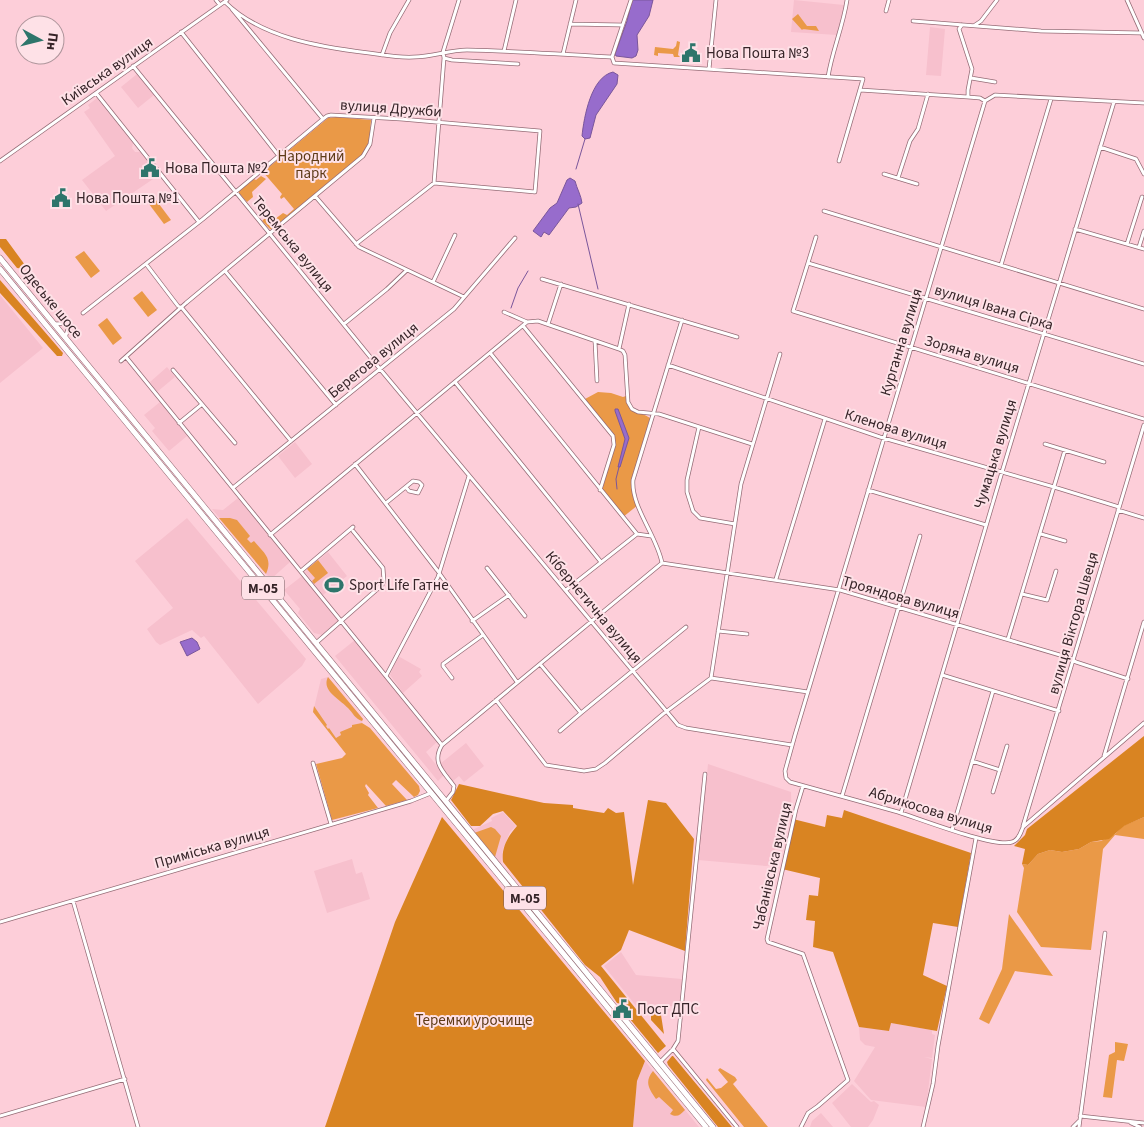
<svg xmlns="http://www.w3.org/2000/svg" width="1144" height="1127" font-family="'Source Sans 3',sans-serif">
<style>
.built{fill:#f7c0cd}
.green{fill:#ea9947}
.forest{fill:#d98422}
.water{fill:#976ccc;stroke:#7a569b}
.lines{fill:none;stroke-linecap:round;stroke-linejoin:round}
.stream{stroke:#7a569b;stroke-width:1}
.minor-casing{stroke:#956c76;stroke-width:4.5}
.highway-casing{stroke:#956c76;stroke-width:6}
.minor{stroke:#fff;stroke-width:3}
.highway{stroke:#fff;stroke-width:5}
.labels{text-anchor:middle;stroke-width:4;stroke-linejoin:round;paint-order:stroke}
.shield{fill:#fee1e7;stroke:#725d61;stroke-width:1}
.shield-label{font-size:14px;font-weight:bold;fill:#362428}
.poi-label{font-size:15px;fill:#362428;stroke:#fee1e7;text-anchor:start}
.street-label{font-size:15px;fill:#362428;stroke:#fee1e7}
.park-label{font-size:15px;fill:#5e3b17;stroke:#fee1e7}
</style>
<rect width="100%" height="100%" fill="#fdced9"/>
<path class="built" d="M794 0 844 5 842 21 837 35 791 32Z
M930 27 945 29 941 76 926 75Z
M137 74 154 95 138 108 121 87Z
M97 98 133 143 132 148 135 152H140L159 175 106 211 82 180 115 156 84 112 90 108 88 105Z
M0 295 43 348 0 383Z
M167 367 175 377 157 392 150 382Z
M160 402 187 436 169 451 152 431 155 428 144 415Z
M295 442 312 464 295 478 278 456Z
M238 498 290 562 271 579 266 574 212 509 223 510Z
M187 518 306 659 302 666 258 704 204 636 201 638 192 630 160 645 156 642 147 629 173 608 135 561Z
M328 552 347 576 323 595 305 572Z
M302 576 339 621 322 635 314 633 298 613 300 609 284 590Z
M355 640 437 742 426 752 444 775 438 781 335 656Z
M398 656 421 669 419 672 422 676 403 693 390 675Z
M328 677 363 719 362 723 357 725 336 741 313 712 321 679Z
M466 743 484 766 464 782 459 776 453 781 440 764Z
M708 764 791 792 792 822 780 821 772 865 766 866 698 860Z
M503 812 516 826 510 832 503 849 501 864 472 830 492 821 491 818Z
M352 859 356 874 362 872 370 899 327 913 314 871Z
M621 952 636 975 682 979 679 1007 651 1004 641 1012 604 966Z
M891 1023 932 1030V1034L935 1035 932 1058 924 1057 932 1059 926 1107 871 1100 854 1081 875 1047 865 1045 860 1040 859 1027 875 1029Z
M645 1061 699 1127H633L637 1081Z
M852 1084 871 1102 874 1101 879 1105 873 1120 868 1127H851L832 1103Z
M821 1113 833 1127H810L812 1121Z"/>
<path class="green" d="M798 14 807 26H816L819 31 803 29 805 27 802 30 792 19Z
M677 41 680 42 678 55 680 57H674L673 54 658 53V56L654 55 655 47 673 49 676 46Z
M336 117 371 120 369 144 362 155 272 229H270L262 221 268 215 275 219 283 213 287 215 294 209 284 197 281 199 280 197 282 194 263 172 328 118Z
M261 176 266 179 252 192 253 197 247 202 239 193V191L254 179 256 180Z
M156 200 171 220 164 224 149 204Z
M84 251 100 271 91 278 75 257Z
M142 291 157 310 148 317 133 298Z
M107 318 122 338 113 345 98 325Z
M598 392 611 393 623 397 626 396C628 415 639 410 650 418L632 479 633 493 638 505 623 517 602 491 615 440 614 435 585 399Z
M219 518H230L237 520 250 536 247 539 251 543 254 541C264 553 273 558 266 574Z
M318 560 328 573 314 584 312 581 315 578 307 569Z
M328 677 363 719 362 721C355 719 353 713 348 708 340 699 321 691 328 677Z
M314 706 327 725 326 726 328 729 329 728 336 738 341 735 340 732 352 727V725L362 723 370 728 419 786 420 791 418 795 414 797 396 780 392 784 407 800 386 806 366 784 365 786 369 793 368 795 378 808 332 820 316 764 342 758 346 754 313 712Z
M1144 817V839L1115 835 1103 849 1091 950 1041 947 1017 912 1024 868 1022 864 1028 865 1038 854 1050 850 1062 852 1079 849 1091 842 1101 841 1115 834 1123 826Z
M491 827 495 829 501 836 495 857 474 833Z
M1009 914 1053 976 1015 971 989 1024 979 1019 1002 969Z
M1115 1042 1128 1044 1124 1061 1117 1060 1112 1098 1103 1097 1109 1055 1115 1052Z
M720 1068 735 1077 737 1080 733 1084 768 1127H744L706 1080 707 1078 716 1089 721 1088 728 1082 718 1070Z
M653 1071 685 1110C680 1115 677 1118 670 1114L673 1110 659 1097 656 1099C649 1089 644 1082 653 1071Z"/>
<path class="forest" d="M0 239H6L25 265V269L17 268 0 247Z
M0 280 63 353 62 356H57L0 293Z
M1144 736V817L1124 826 1109 839 1091 842 1079 849 1062 852 1050 850 1038 854 1028 865 1022 864 1025 849 1014 846 1025 835 1027 829Z
M459 784 544 803 573 805V808L604 813 608 808 616 813 624 812 633 885 648 800 666 803 694 839 685 951 629 930 621 950 601 966 666 1046 658 1053 630 1019V1015L622 1004 617 1003 600 977 585 965 503 862C501 848 508 836 517 826L503 811 493 814 480 826H471L451 800Z
M844 810 971 853 958 927 933 923 923 975 947 986 937 1031 891 1023 889 1031 859 1027 833 952 813 947 815 921 806 920 809 895 818 896 820 878 782 869 793 819 825 827 827 815 842 818Z
M442 817 645 1061 637 1081 633 1127H325L395 922Z
M654 1011 659 1012 661 1015 664 1034 651 1020V1012Z
M672 1056H673L732 1127H718L668 1065 667 1062Z"/>
<path class="water" d="M632 0H653L649 16 637 35 638 50 636 56 632 58 616 56 615 54 627 21Z
M613 72 618 75 617 84 596 115 590 138 585 139 582 136C584 117 591 77 613 72Z
M570 178 575 181C577 189 581 195 582 203L576 207 569 208 549 235 544 232 541 237 533 231 550 208 557 203 567 180Z
M615 409H618L629 438 620 467H618L625 439 615 411Z
M192 638 197 642 200 649 187 656 180 642Z"/>
<g class="lines">
<path class="stream" d="M576 169 585 139
M578 204 598 289
M511 308 518 288 528 271
M617 489 616 479 619 467"/>
<g class="minor-casing">
<path id="minor" d="M216 0 220 5
M631 0 612 57 614 63 863 79 839 161
M1127 0 1144 38
M225 2C261 38 320 47 369 53 384 55 399 58 414 57 432 57 449 50 467 50 515 51 563 54 611 57
M232 9 323 119 327 116 331 115 401 119 540 131 535 192 434 183 356 244
M886 11 889 0
M913 21 1041 31 1142 33
M570 24 622 25
M962 25 959 29 972 69 968 90V97
M975 25 981 21 997 0
M181 32 279 156
M504 51 516 0
M563 54 576 0
M382 55 390 33 409 0
M444 58 452 60 518 64
M133 66 380 369 678 725 686 728 792 745
M709 69 716 0
M828 77C832 51 843 27 847 0
M971 78 995 82
M860 90 968 97 980 98 985 101 995 95 1144 103
M96 93 199 222
M985 101 795 735 785 771 786 778 790 782C826 792 862 802 898 812 920 819 994 848 1012 842 1019 840 1021 832 1023 827L1144 723
M1100 147 1136 159 1144 174
M0 161 227 0
M884 174 917 184
M898 178 910 141 918 129 928 94
M434 183 444 58 443 52 459 0
M315 196 359 247 464 297
M824 211 1144 309
M1075 229 1144 249
M816 237 793 311 1144 419
M1127 244 1142 197
M1139 247 1144 231
M808 263 1144 364
M146 264 178 306 182 308 291 441
M1001 265 1051 99
M225 271 336 405
M542 279 737 337
M433 282 455 235
M629 304 619 349 623 351 625 355 628 402 632 409 638 412 659 414 752 444
M504 312 527 322 538 321 619 349
M83 313 203 219 323 119
M55 324 70 323 65 338
M344 324 387 289 407 270
M548 324 561 284
M524 327 613 436 614 445 600 490
M595 341 597 381
M491 354 637 534
M126 357 442 745
M121 361 186 303 363 156 370 144 374 118
M668 365 880 437 1054 487 1119 507
M173 370 235 443
M455 382 601 562
M179 423 201 405
M699 427 687 480V492L693 511 700 518 735 524
M1045 444 1104 462
M355 464 437 570 517 682
M234 487 454 309 515 238
M868 490 986 525
M386 503 413 481 419 482 422 485 418 493 409 491 406 487
M1118 510 1144 518
M637 534 651 536
M1041 534 1065 541
M270 535 527 322
M662 563 840 590 1070 658 1076 662 1128 679
M662 563C657 536 631 507 633 480L682 320
M487 568 525 616
M301 571 353 527
M776 579 825 419
M566 590 637 534
M1022 594 1047 600 1056 571
M472 621 509 595
M718 631 747 634
M1008 639 1065 450
M316 643 382 585 384 581 383 568 353 531
M540 664 581 713 686 627
M942 675 1059 711
M386 676 438 577 469 476
M452 678 443 666V664L483 635
M711 678 808 692
M496 700 546 765 584 771 596 769 605 763 663 714 711 678 741 484 780 354
M560 731 581 713
M1104 756 1144 622
M972 761 1000 770
M313 763 331 824
M993 792 1007 746
M842 796 920 536
M446 801 453 792 454 786C444 772 431 763 442 745L662 563
M901 813 1002 472 1114 102
M1023 826 1144 425
M952 830 993 691
M73 901 138 1127
M0 922 411 801 431 793
M673 1049 737 1127
M660 1062 673 1049 678 1041 705 774
M0 1116 125 1079
M1080 1116 1144 1123
M1131 1123 1140 1127
M801 1127 808 1113 818 1106 848 1080 803 954 768 942 767 939 796 809 803 786
M923 1127 933 1084 938 1046 976 838
M1073 1127 1079 1121
M1079 1127 1105 933"/>
</g>
<g class="highway-casing">
<path id="highway" d="M0 258 713 1127
M0 269 706 1127"/>
</g>
<use href="#minor" class="minor"/>
<use href="#highway" class="highway"/>
</g>
<defs>
<g id="civic-bare" transform="scale(1.5)"><path d="M-.6-6.5H3V-4.5H.6V-3L4-1V1h2V6H-6V1h2V-1L-.6-3ZM-1.2 2.5V6h2.4V2.5Z" fill="#2e756b" stroke="#fee1e7" stroke-width="2.5" paint-order="stroke"/></g>
<g id="stadium-bare" transform="scale(1.5)"><path d="M0-5a6.5 5 0 1 0 0 10a6.5 5 0 1 0 0-10ZM-3.5-1.8h7v3.6h-7Z" fill="#2e756b" stroke="#fee1e7" stroke-width="2.5" paint-order="stroke"/></g>
</defs>
<g fill-rule="evenodd">
<use href="#civic-bare" x="691" y="53"/>
<use href="#civic-bare" x="150" y="168"/>
<use href="#civic-bare" x="61" y="198"/>
<use href="#stadium-bare" x="334" y="585"/>
<use href="#civic-bare" x="622" y="1009"/>
</g>
<g class="labels">
<g class="shield">
<rect x="242" y="576.5" width="42" height="23" rx="4"/>
<rect x="504" y="886.5" width="42" height="23" rx="4"/>
</g>
<g class="shield-label">
<text x="263" y="593">М-05</text>
<text x="525" y="903">М-05</text>
</g>
<g class="poi-label">
<text x="706" y="58">Нова Пошта №3</text>
<text x="165" y="173">Нова Пошта №2</text>
<text x="76" y="203">Нова Пошта №1</text>
<text x="349" y="590">Sport Life Гатне</text>
<text x="637" y="1014">Пост ДПС</text>
</g>
<g class="street-label">
<text transform="translate(107 71) rotate(-35)" y="5">Київська вулиця</text>
<text transform="translate(391 108) rotate(4)" y="5">вулиця Дружби</text>
<text transform="translate(293 244) rotate(51)" y="5">Теремська вулиця</text>
<text transform="translate(51 301) rotate(51)" y="5">Одеське шосе</text>
<text transform="translate(994 307) rotate(17)" y="5">вулиця Івана Сірка</text>
<text transform="translate(901 342) rotate(-73)" y="5">Курганна вулиця</text>
<text transform="translate(972 354) rotate(17)" y="5">Зоряна вулиця</text>
<text transform="translate(373 360) rotate(-39)" y="5">Берегова вулиця</text>
<text transform="translate(896 429) rotate(17)" y="5">Кленова вулиця</text>
<text transform="translate(995 454) rotate(-73)" y="5">Чумацька вулиця</text>
<text transform="translate(901 597) rotate(16)" y="5">Трояндова вулиця</text>
<text transform="translate(594 607) rotate(50)" y="5">Кібернетична вулиця</text>
<text transform="translate(1073 623) rotate(-74)" y="5">вулиця Віктора Швеця</text>
<text transform="translate(931 810) rotate(17)" y="5">Абрикосова вулиця</text>
<text transform="translate(212 847) rotate(-16)" y="5">Приміська вулиця</text>
<text transform="translate(772 866) rotate(-77)" y="5">Чабанівська вулиця</text>
</g>
<g class="park-label">
<text x="311" y="161">Народний<tspan x="311" dy="17">парк</tspan></text>
<text x="474" y="1025">Теремки урочище</text>
</g>
</g>
<g transform="translate(40 40) rotate(97)"><circle r="24" fill="#fee1e7" stroke="#ae959b"/>
<path d="M0-4L9 19L0 12L-9 19Z" fill="#2e756b"/>
<text y="-8" font-size="14" font-weight="bold" text-anchor="middle" fill="#362428">Пн</text>
</g>
</svg>
